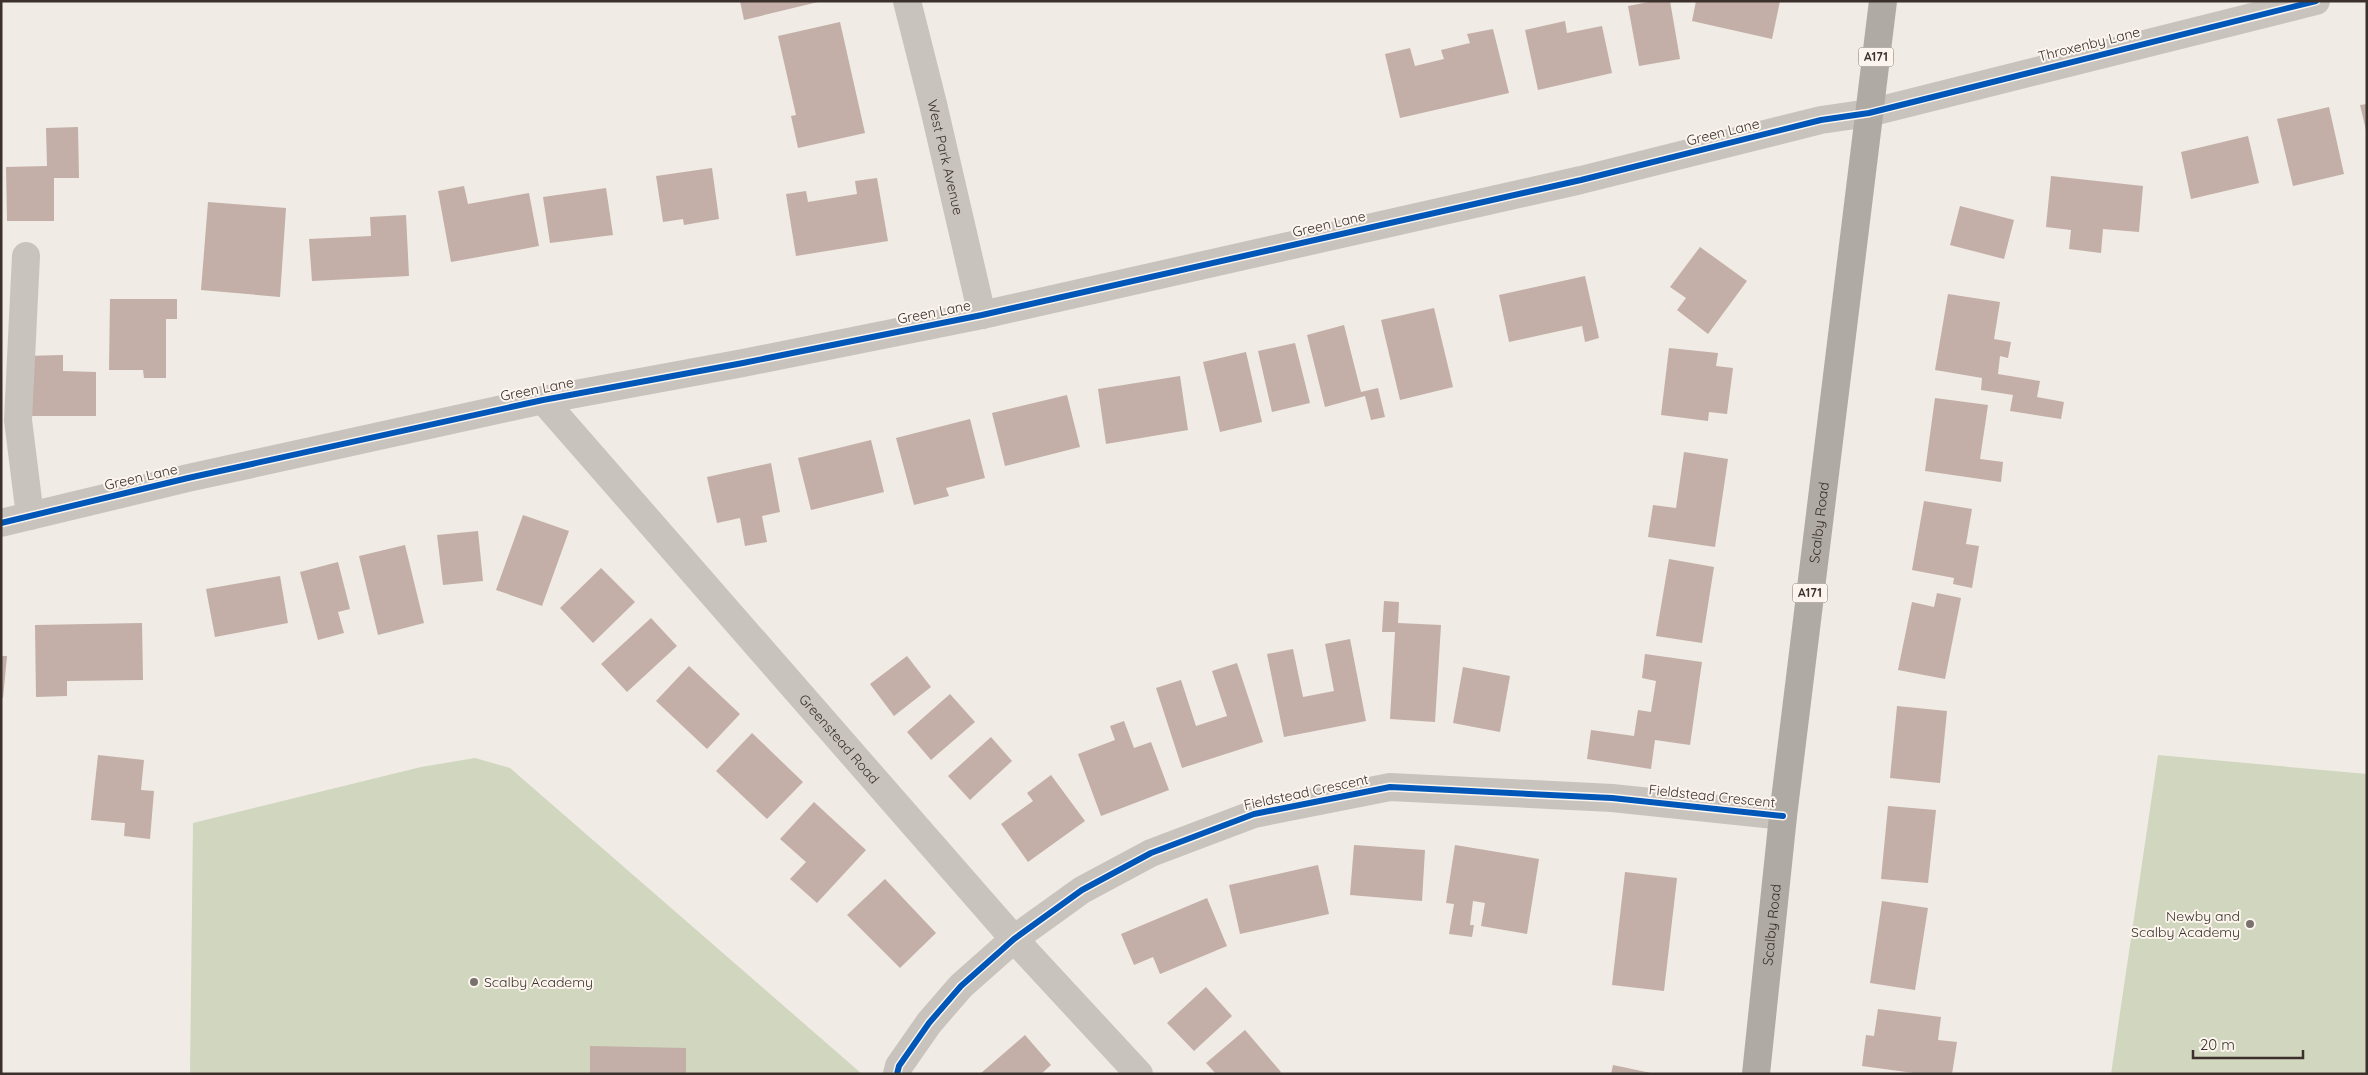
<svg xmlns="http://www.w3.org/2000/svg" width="2368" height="1075" font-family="Quicksand,sans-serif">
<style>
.green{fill:#d1d6bf}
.building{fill:#c3afa7}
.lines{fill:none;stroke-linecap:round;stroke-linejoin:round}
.minor{stroke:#c9c3be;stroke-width:28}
.highway{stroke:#afaaa4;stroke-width:28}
.cycleway-casing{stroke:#fbf5ee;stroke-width:9}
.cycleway{stroke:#0057b8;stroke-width:6}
.poi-dot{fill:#7a716c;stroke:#fbf5ee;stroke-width:2}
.labels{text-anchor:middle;stroke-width:4;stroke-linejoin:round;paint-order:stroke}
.shield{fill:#fbf5ee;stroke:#756b66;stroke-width:1}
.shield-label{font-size:12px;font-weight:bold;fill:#3b302b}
.street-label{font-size:14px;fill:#3b302b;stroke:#fbf5ee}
.poi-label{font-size:14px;fill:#3b302b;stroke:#fbf5ee;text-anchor:end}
</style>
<rect width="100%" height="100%" fill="#f0ebe5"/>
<path class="green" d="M2158 755 2367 774V1074H2111Z
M475 758 510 768 862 1074H190L193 823 421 767Z"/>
<path class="building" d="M740 1H818V2L744 20Z
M1654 1H1670L1680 59 1639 66 1628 6Z
M1696 1H1780L1772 39 1692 21Z
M1565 21 1567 33 1602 26 1612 73 1538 90 1525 30Z
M840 22 865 133 798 148 791 116 796 115 778 36Z
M1493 29 1509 93 1400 118 1385 54 1410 48 1415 66 1444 59 1441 50 1470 43 1467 34Z
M2367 104V129L2366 130 2360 105Z
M2329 107 2344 174 2293 186 2277 119Z
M78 127 79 178H54V221H7L6 167 47 166 46 128Z
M2248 136 2259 183 2191 199 2181 152Z
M712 168 719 219 684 225 683 219 663 222 656 176Z
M2051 176 2143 186 2139 232 2103 229 2101 253 2069 249 2071 230 2046 227Z
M877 178 888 241 796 256 786 194 806 191 808 202 857 194 855 181Z
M464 186 468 204 529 193 539 246 451 262 438 191Z
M606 188 613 235 550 243 543 197Z
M208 202 286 208 280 297 201 290Z
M1960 206 2014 220 2004 259 1950 245Z
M406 215 409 276 312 281 309 239 371 236 370 217Z
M1700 247 1747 281 1708 334 1677 310 1686 298 1670 287Z
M1585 276 1599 338 1585 342 1582 326 1509 342 1499 295Z
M1948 294 2000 302 1994 339 2011 342 2008 358 2000 356 1998 374 2040 381 2037 397 2064 402 2061 419 2010 411 2013 395 1981 390 1982 378 1935 370Z
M110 299H177V319H166V378H144L143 370H109Z
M1434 308 1453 387 1400 400 1381 320Z
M1344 325 1361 392 1378 388 1385 417 1371 420 1365 396 1325 407 1307 335Z
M1295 343 1310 403 1272 412 1258 351Z
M1669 348 1718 353 1716 366 1733 368 1727 414 1709 412 1708 421 1661 415Z
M1246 352 1262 422 1220 432 1203 362Z
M63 355V371L96 372V416H24V356Z
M1180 376 1188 430 1106 444 1098 389Z
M1067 395 1080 447 1005 466 992 413Z
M1935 398 1988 405 1980 459 2003 462 2001 482 1925 471Z
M970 419 985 478 946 488 949 496 914 505 896 438Z
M871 440 884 492 811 510 798 458Z
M1684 452 1728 459 1715 547 1648 537 1653 505 1676 508Z
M771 463 780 512 762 516 767 542 745 546 740 518 717 523 707 477Z
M1924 501 1972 509 1966 544 1979 546 1972 588 1953 584 1954 578 1912 570Z
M523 515 569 531 542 606 496 590Z
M478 531 483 581 443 585 437 535Z
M405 545 424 623 378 635 359 556Z
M1669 559 1714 567 1702 643 1656 636Z
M338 562 350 609 338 612 344 633 318 640 300 572Z
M601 568 635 602 593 643 560 608Z
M280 576 288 623 215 637 206 589Z
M1937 593 1961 598 1945 679 1898 670 1912 602 1934 607Z
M1384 601 1399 602 1398 623 1441 625 1435 722 1390 719 1395 632H1382Z
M651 618 677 646 627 692 601 664Z
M142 623 143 680 67 681V696L36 697 35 625Z
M1350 639 1366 721 1284 737 1267 654 1293 649 1303 697 1334 691 1325 644Z
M1645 654 1702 662 1690 745 1655 740 1651 769 1587 759 1591 730 1634 736 1638 710 1651 712 1656 681 1642 678Z
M1 656H7L3 698H1Z
M907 656 931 687 894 716 870 684Z
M1237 663 1263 742 1182 768 1156 688 1181 680 1196 726 1227 716 1212 671Z
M689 666 740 714 707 749 656 701Z
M1463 667 1510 676 1500 732 1453 723Z
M950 694 975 722 931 760 907 732Z
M1897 706 1947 711 1940 783 1890 778Z
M1124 721 1134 748 1151 742 1169 790 1101 816 1078 754 1115 740 1110 726Z
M752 733 803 782 767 819 716 771Z
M991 737 1012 761 970 800 948 776Z
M98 755 144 760 141 790 154 791 150 839 124 836 125 823 91 820Z
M1051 775 1085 821 1028 862 1001 824 1033 801 1027 793Z
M814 802 866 850 817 903 790 879 806 862 780 839Z
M1888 806 1936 810 1928 883 1881 879Z
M1354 845 1425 850 1422 901 1350 895Z
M1455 845 1539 859 1527 934 1481 926 1485 903 1473 901 1470 925H1474L1472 937 1449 934 1454 904 1446 903Z
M1318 865 1329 914 1240 934 1229 885Z
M1625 872 1677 878 1664 991 1612 985Z
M885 879 936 933 900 968 847 915Z
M1207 898 1227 946 1160 974 1153 957 1134 965 1121 934Z
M1882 901 1928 908 1915 990 1870 983Z
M1206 987 1232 1016 1194 1051 1167 1023Z
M1878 1009 1941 1017 1938 1040 1957 1042 1952 1074H1921L1862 1066 1866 1035 1874 1036Z
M1245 1030 1281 1072 1279 1074H1216L1206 1063Z
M1025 1035 1051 1065 1041 1074H980Z
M590 1046 686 1048V1074H590Z
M1613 1065 1651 1073 1650 1074H1611Z"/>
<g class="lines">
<g class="minor">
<path id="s1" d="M907 1 933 104 982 315"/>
<path d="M26 256 18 420 30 516"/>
<path id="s2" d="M543 400 1014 939 1139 1074"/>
<path d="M1 523 188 478 543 400 743 363 982 315 1581 180 1821 120 1869 113 2316 1"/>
<path d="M897 1074 899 1066 929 1023 961 986 1014 939 1082 890 1151 853 1254 814 1390 787 1612 798 1783 816"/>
</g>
<path class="highway" id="s3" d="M1756 1074 1783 816 1883 1"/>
<g class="cycleway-casing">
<path id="cycleway" d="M1 523 188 478 543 400 743 363 982 315 1581 180 1821 120 1869 113 2316 1
M897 1074 899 1066 929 1023 961 986 1014 939 1082 890 1151 853 1254 814 1390 787 1612 798 1783 816"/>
</g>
<use href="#cycleway" class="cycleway"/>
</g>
<g class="poi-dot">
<circle cx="2250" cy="924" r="5"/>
<circle cx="474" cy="982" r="5"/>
</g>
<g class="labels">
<g class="shield">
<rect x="1858.5" y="47.5" width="35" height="19" rx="4"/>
<rect x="1792.5" y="583.5" width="35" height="19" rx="4"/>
</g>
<g class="shield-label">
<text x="1876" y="61">A171</text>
<text x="1810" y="597">A171</text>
</g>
<g class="street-label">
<text transform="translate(2089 44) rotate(-14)" y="5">Throxenby Lane</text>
<text transform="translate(1723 132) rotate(-14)" y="5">Green Lane</text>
<text dy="5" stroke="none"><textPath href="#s1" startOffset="161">West Park Avenue</textPath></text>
<text transform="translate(1329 224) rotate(-13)" y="5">Green Lane</text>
<text transform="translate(934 312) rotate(-11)" y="5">Green Lane</text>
<text transform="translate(537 389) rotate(-11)" y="5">Green Lane</text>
<text transform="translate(141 477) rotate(-13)" y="5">Green Lane</text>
<text dy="5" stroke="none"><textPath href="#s3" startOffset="555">Scalby Road</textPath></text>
<text dy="5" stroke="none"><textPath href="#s2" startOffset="450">Greenstead Road</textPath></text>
<text transform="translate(1306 792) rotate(-12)" y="5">Fieldstead Crescent</text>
<text transform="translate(1712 796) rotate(6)" y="5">Fieldstead Crescent</text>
<text dy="5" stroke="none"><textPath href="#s3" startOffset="150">Scalby Road</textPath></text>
</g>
<g class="poi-label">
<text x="2240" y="921">Newby and<tspan x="2240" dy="16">Scalby Academy</tspan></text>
<text x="484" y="987" text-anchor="start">Scalby Academy</text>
</g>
</g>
<rect width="2368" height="1075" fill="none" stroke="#3b302b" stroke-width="5"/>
<path d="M2193 1050v8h110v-8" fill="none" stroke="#3b302b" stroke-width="2.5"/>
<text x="2200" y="1050" font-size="15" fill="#3b302b" stroke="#fbf5ee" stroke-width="4" paint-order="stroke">20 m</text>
</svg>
